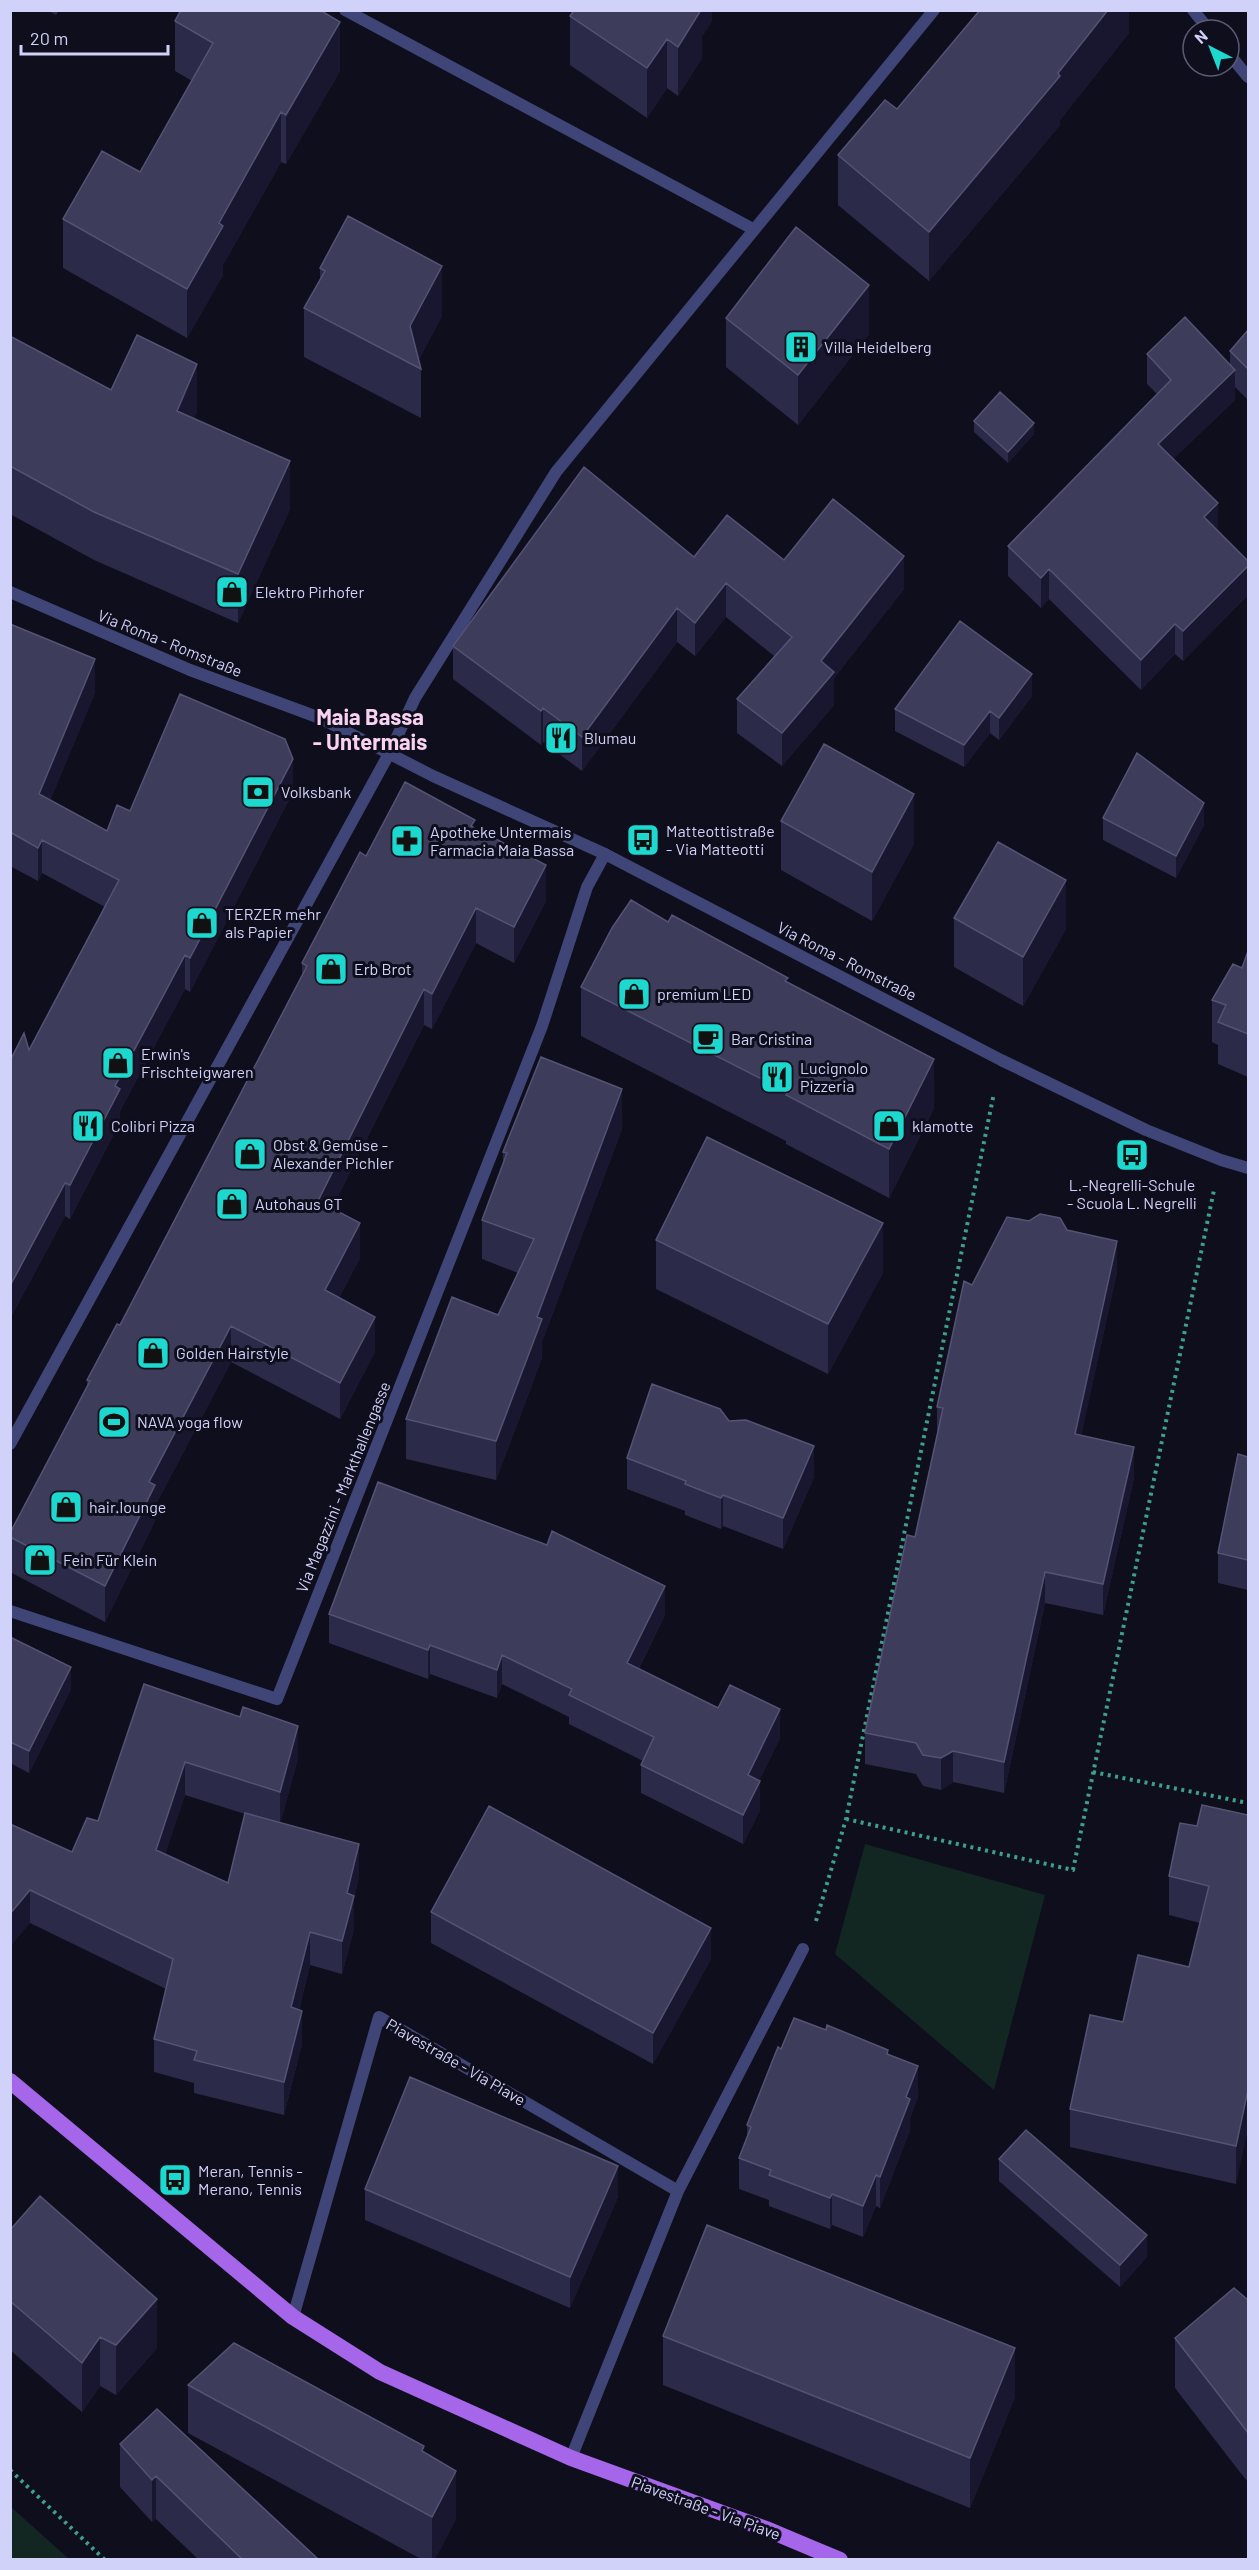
<svg xmlns="http://www.w3.org/2000/svg" width="1259" height="2570" font-family="Barlow,sans-serif">
<style>
.green{fill:#122622}
.lines{fill:none;stroke-linecap:round;stroke-linejoin:round}
.path{stroke:#3da08b;stroke-width:4;stroke-dasharray:3 4.5;stroke-linecap:butt}
.service{stroke:#3f4576;stroke-width:12}
.minor{stroke:#3f4576;stroke-width:12}
.tertiary{stroke:#3f4576;stroke-width:12}
.primary{stroke:#a566ea;stroke-width:16}
.wall{fill:#2b2a48;fill-rule:evenodd}
.shaded-wall{fill:#19172f}
.building{fill:#3d3c5b;stroke:#545374;stroke-width:1.5}
.labels{text-anchor:middle;stroke-width:6;stroke-linejoin:round;paint-order:stroke}
.poi-label{font-size:16px;fill:#d0d2f9;stroke:#0f0e1d;text-anchor:start}
.street-label{font-size:16px;fill:#d0d2f9;stroke:#0f0e1d}
.district-label{font-size:22px;font-weight:bold;fill:#f9d2f1;stroke:#0f0e1d}
</style>
<rect width="100%" height="100%" fill="#0f0e1d"/>
<path class="green" d="M865 1844 1045 1895 994 2090 835 1954Z
M10 2507H11L69 2559H11Z"/>
<g class="lines">
<path class="path" d="M1093 1772 1248 1803
M846 1819 1073 1870 1214 1190
M816 1921 846 1819 994 1093
M10 2470 105 2560"/>
<path class="service" d="M678 2191 803 1949
M293 2317 379 2017 678 2191 571 2458"/>
<path class="minor" d="M345 10 753 229
M1193 10 1209 30
M1229 54 1248 77
M10 1444 390 752 415 698 556 472 934 10
M10 1611 277 1699 542 1026 587 887 605 854"/>
<path class="tertiary" d="M10 592 190 670 320 718 433 776 605 854 1001 1060 1146 1130 1221 1160 1248 1168"/>
<path class="primary" d="M10 2081 293 2317 380 2372 571 2458 766 2529 840 2560"/>
</g>
<path class="wall" d="M47 10H59L56 15Z
M712 10V21L702 36V58L678 96 667 88 647 118 570 65V16Z
M978 10H1129V33L1060 120V125L929 281 838 205V155L897 109 978 14Z
M175 21 340 71 286 164 281 162 223 265V275L187 338 63 268V219L140 172 192 81 175 71Z
M320 268 442 316 419 359 421 369V418L304 357V308L320 279Z
M726 318 869 334 798 425 726 367Z
M1248 330V400L1235 387V400L1173 459 1218 531 1248 561V595L1183 661 1175 654 1141 690 1049 599 1041 608 1008 576V546L1157 394 1147 384V354L1230 364V351Z
M10 336 111 390 197 412 194 418 290 509 238 623 94 560 10 514Z
M974 421 1034 434 1008 463 974 432Z
M694 557 784 560 904 589 834 678V705L782 766 737 733V699L774 656 726 617 695 656 677 642 582 771 543 742 541 745 453 679V646Z
M10 624 95 693 50 800 107 831 130 811 293 792 190 992 185 989 120 1111V1122L70 1219 65 1216 10 1319V1061L29 1050 105 907 42 873 38 881 10 866Z
M1248 692V727L1247 725V694Z
M1032 696 999 740 990 733 964 767 895 731V709Z
M1103 818 1204 825 1176 878 1103 840Z
M781 821 914 844 872 921 781 870Z
M475 828 546 901 514 963 476 943 432 1029 424 1025 332 1208 360 1258 339 1298 375 1352 340 1419 231 1362 155 1506V1521L105 1622 10 1572V1533L87 1386V1380L120 1325 302 977V963L366 856Z
M954 918 1066 929 1023 1006 954 967Z
M668 922 788 983 934 1108 889 1198 786 1144V1141L581 1036V987Z
M1248 951V1077L1218 1064V1045L1212 1042V1000L1242 968Z
M622 1129 542 1342V1358L496 1480 406 1459V1419L498 1315 518 1273 482 1259V1220L503 1163V1152Z
M1067 1230 1117 1272 1081 1435 1134 1478 1103 1615 1045 1603 1004 1793 953 1782 941 1790 923 1786 916 1774 865 1764V1733L915 1537 937 1435V1407L972 1285Z
M656 1240 883 1273 828 1374 656 1289Z
M729 1421 814 1477 783 1549 723 1526 721 1529 685 1515V1511L627 1489V1458Z
M1248 1457V1590L1218 1583V1553Z
M329 1614 665 1615 639 1668 780 1738 759 1781 760 1810 743 1844 641 1793V1765L643 1761 569 1724V1717L502 1684 497 1698 430 1674 428 1679 329 1643Z
M10 1637 71 1689 29 1773 10 1763Z
M144 1684 298 1759 280 1823 359 1877 354 1898V1929L342 1974 310 1965 299 2010 302 2044 284 2115 194 2093V2083L154 2072V2039L166 1989 30 1923 10 1824 72 1852 98 1821ZM185 1795 245 1814 228 1883 165 1854Z
M1248 1815 1236 2184 1070 2147V2109L1123 2022 1189 1967 1200 1923 1169 1915V1876L1197 1826Z
M431 1912 711 1959 653 2064 431 1943Z
M781 2049 888 2054 918 2097 910 2118V2130L880 2208 876 2206 863 2237 832 2225 830 2229 769 2206V2200L739 2189V2158L747 2136V2125Z
M999 2159 1147 2257 1120 2287 999 2181Z
M365 2189 618 2197 570 2308 365 2220Z
M10 2230 157 2348 116 2395 100 2386 82 2412 10 2350Z
M1248 2300V2482L1239 2471 1175 2388V2338Z
M663 2336 1015 2397 970 2508 663 2385Z
M188 2385 424 2453 456 2519 435 2559H421L188 2433Z
M120 2444 318 2559H198L156 2519 152 2522 120 2487Z"/>
<path class="shaded-wall" d="M692 10H712V21L702 36V58L678 96V47Z
M1108 10H1129V33L1060 120V125L929 281V232Z
M340 22V71L286 164V115Z
M667 39V88L647 118V68Z
M281 112V162L223 265V275L187 338V289L219 223Z
M442 266V316L415 366 410 326Z
M869 285V334L798 425V375Z
M197 364V412L177 459V411Z
M1235 370V400L1158 474V444Z
M1034 423V434L1008 463V452Z
M290 461V509L238 623V574Z
M1218 503V533L1204 517Z
M904 556V589L834 678V705L782 766V733L821 661Z
M1248 566V595L1183 661V631Z
M1049 569V599L1041 608V578Z
M726 583V617L695 656V623Z
M677 608V642L582 771V737Z
M1175 624V654L1141 690V660Z
M95 659V693L39 828V794Z
M1032 674V696L999 740V718Z
M543 708V742L541 745V711Z
M990 711V733L964 767V745Z
M293 759V792L190 992V958Z
M914 794V844L872 921V872Z
M1204 803V825L1176 878V856Z
M42 840V873L38 881V848Z
M546 865V901L514 963V927Z
M1066 880V929L1023 1006V957Z
M476 908V943L432 1029V994Z
M185 955V989L120 1111V1122L70 1219V1185L115 1086Z
M424 989V1025L318 1236V1201Z
M934 1059V1108L889 1198V1149Z
M622 1089V1129L542 1342V1358L496 1480V1441L537 1317Z
M65 1183V1216L10 1319V1286Z
M360 1223V1258L325 1325V1290Z
M883 1223V1273L828 1374V1324Z
M1117 1241V1272L1075 1465V1434Z
M375 1317V1352L340 1419V1383Z
M231 1326V1362L155 1506V1521L105 1622V1586L149 1482Z
M814 1446V1477L783 1549V1518Z
M1134 1447V1478L1103 1615V1584Z
M723 1495V1526L721 1529V1498Z
M1045 1572V1603L1004 1793V1762Z
M665 1586V1615L627 1691V1663Z
M430 1645V1674L428 1679V1650Z
M502 1655V1684L497 1698V1670Z
M71 1667V1689L29 1773V1751Z
M780 1709V1738L748 1804V1775Z
M298 1726V1759L280 1825V1792Z
M953 1751V1782L941 1790V1758Z
M185 1762V1795L156 1883V1850Z
M760 1781V1810L743 1844V1815Z
M359 1844V1877L354 1898V1929L342 1974V1941L347 1893Z
M30 1890V1923L10 1947V1914Z
M711 1928V1959L653 2064V2033Z
M310 1932V1965L291 2040V2007Z
M302 2011V2044L284 2115V2082Z
M918 2066V2097L910 2118V2130L880 2208V2177L906 2097Z
M1248 2090V2129L1236 2184V2146Z
M618 2166V2197L570 2308V2277Z
M876 2175V2206L863 2237V2206Z
M832 2194V2225L830 2229V2198Z
M1147 2235V2257L1120 2287V2265Z
M157 2299V2348L116 2395V2345Z
M100 2337V2386L82 2412V2363Z
M1015 2348V2397L970 2508V2458Z
M456 2471V2519L435 2559H432V2517Z
M156 2476V2519L152 2522V2480Z"/>
<path class="building" d="M181 10H320L340 22 286 115 281 112 219 223 223 226 187 289 63 219 102 151 140 172 213 43 175 21Z
M574 10H701L678 47 667 39 647 68 570 16Z
M980 10H1108L1058 73 1060 76 929 232 838 155 885 100 897 109Z
M348 216 442 266 410 326 421 369 304 308 325 271 320 268Z
M796 227 869 285 798 375 726 318Z
M1185 317 1235 370 1158 444 1218 503 1204 517 1248 561V566L1183 631 1175 624 1141 660 1049 569 1041 578 1008 546 1171 380 1147 354Z
M1248 330V369L1230 351Z
M137 335 197 364 177 411 290 461 238 574 94 512 10 466V336L111 390Z
M1000 392 1034 423 1008 452 974 421Z
M584 467 694 557 727 515 784 560 833 499 904 556 821 661 834 672 782 733 737 699 792 637 726 583 695 623 677 608 582 737 543 708 541 711 453 646Z
M960 621 1032 674 999 718 990 711 964 745 895 709Z
M10 624 95 659 39 794 107 831 117 805 130 811 180 694 285 739 293 759 190 958 185 955 115 1086 120 1089 70 1185 65 1183 10 1286V1061L24 1033 29 1050 119 880 42 840 38 848 10 832Z
M824 744 914 794 872 872 781 821Z
M1137 753 1204 803 1176 856 1103 818Z
M405 782 475 820 471 826 546 865 514 927 476 908 432 994 424 989 318 1201 360 1223 325 1290 375 1317 340 1383 231 1326 149 1482 155 1485 105 1586 10 1537V1533L90 1381 87 1380 117 1324 120 1325 307 966 302 963 360 852 366 856Z
M998 842 1066 880 1023 957 954 918Z
M631 900 668 922 672 915 788 978 785 981 934 1059 889 1149 786 1095 787 1092 581 987 612 928Z
M1248 951V1034L1218 1022 1226 1005 1212 1000 1233 964 1242 968Z
M541 1057 622 1089 537 1317 542 1319 496 1441 406 1419 452 1297 498 1315 534 1239 482 1220 507 1153 503 1152Z
M707 1137 883 1223 828 1324 656 1240Z
M1040 1214 1060 1218 1067 1230 1117 1241 1075 1434 1134 1447 1103 1584 1045 1572 1004 1762 953 1751 941 1758 923 1755 916 1743 865 1733 907 1535 915 1537 943 1408 937 1407 964 1281 972 1285 1007 1217 1029 1221Z
M652 1384 720 1409 729 1421 746 1420 814 1446 783 1518 723 1495 721 1498 685 1484 686 1481 627 1458Z
M1238 1454 1248 1457V1560L1218 1553Z
M378 1482 547 1545 552 1531 665 1586 627 1663 718 1708 730 1685 780 1709 748 1775 760 1781 743 1815 641 1765 654 1737 569 1695 572 1689 502 1655 497 1670 430 1645 428 1650 329 1614Z
M10 1637 71 1667 29 1751 10 1742Z
M144 1684 240 1717 243 1707 298 1726 280 1792 185 1762 156 1850 228 1883 245 1813 359 1844 347 1893 354 1896 342 1941 310 1932 291 2007 302 2011 284 2082 194 2060 197 2051 154 2039 173 1959 30 1890 10 1914V1824L72 1852 87 1818 98 1821Z
M1202 1805 1248 1815V2090L1236 2146 1070 2109 1090 2015 1123 2022 1138 1955 1189 1967 1209 1886 1169 1876 1180 1823 1197 1826Z
M489 1806 711 1928 653 2033 431 1912Z
M794 2018 826 2030 827 2025 888 2050 887 2054 918 2066 906 2097 910 2099 880 2177 876 2175 863 2206 832 2194 830 2198 769 2175 771 2170 739 2158 751 2127 747 2125 778 2047 781 2049Z
M410 2077 618 2166 570 2277 365 2189Z
M1026 2130 1147 2235 1120 2265 999 2159Z
M40 2196 157 2299 116 2345 100 2337 82 2363 10 2301V2230Z
M707 2225 1015 2348 970 2458 663 2336Z
M1234 2288 1248 2300V2433L1239 2421 1175 2338Z
M234 2343 424 2446 422 2451 456 2471 432 2517 188 2385Z
M157 2409 318 2559H242L156 2476 152 2480 120 2444Z"/>
<defs>
<g id="building-square" transform="scale(1.725)"><rect x="-9" y="-9" width="18" height="18" rx="4" fill="#1dd8ce" stroke="#0f0e1d"/><path d="M-4-6H4V6H1V3H-1V6H-4ZM-2.5-4.3h1.7v1.8h-1.7ZM.8-4.3h1.7v1.8H.8ZM-2.5-1h1.7V.8h-1.7ZM.8-1h1.7V.8H.8Z" fill="#111"/></g>
<g id="shop-square" transform="scale(1.725)"><rect x="-9" y="-9" width="18" height="18" rx="4" fill="#1dd8ce" stroke="#0f0e1d"/><path d="M-5-2.5h2.3a2.7 3.5 0 0 1 5.4 0H5L5.5 6h-11ZM-1.5-2.5h3a1.5 2.3 0 0 0-3 0Z" fill="#111"/></g>
<g id="restaurant-square" transform="scale(1.725)"><rect x="-9" y="-9" width="18" height="18" rx="4" fill="#1dd8ce" stroke="#0f0e1d"/><path d="M-5-6h1v4h1v-4h1v4h1v-4h1v5L-1.5 .5V6h-2V.5L-5-1ZM5-6V6H3V1.5H1.5Q1.5-4 5-6Z" fill="#111"/></g>
<g id="bank-square" transform="scale(1.725)"><rect x="-9" y="-9" width="18" height="18" rx="4" fill="#1dd8ce" stroke="#0f0e1d"/><path d="M-6-4H6V4H-6ZM0-2.3a2.3 2.3 0 1 0 0 4.6a2.3 2.3 0 1 0 0-4.6Z" fill="#111"/></g>
<g id="bus-square" transform="scale(1.725)"><rect x="-9" y="-9" width="18" height="18" rx="4" fill="#1dd8ce" stroke="#0f0e1d"/><path d="M-5-6H5V4H4V6H2V4H-2V6H-4V4H-5ZM-3.5-4V0h7V-4ZM-3.5 1.2v1.5H-2V1.2ZM2 1.2v1.5H3.5V1.2Z" fill="#111"/></g>
<g id="pharmacy-square" transform="scale(1.725)"><rect x="-9" y="-9" width="18" height="18" rx="4" fill="#1dd8ce" stroke="#0f0e1d"/><path d="M-2-6h4v4h4v4h-4v4h-4v-4h-4v-4h4Z" fill="#111"/></g>
<g id="cafe-square" transform="scale(1.725)"><rect x="-9" y="-9" width="18" height="18" rx="4" fill="#1dd8ce" stroke="#0f0e1d"/><path d="M-5.5-4.5H6V0H3Q3 3.5 0 3.5H-2.5Q-5.5 3.5-5.5 0ZM3-3.2v2h1.7v-2ZM-6 4.5H4V6H-6Z" fill="#111"/></g>
<g id="stadium-square" transform="scale(1.725)"><rect x="-9" y="-9" width="18" height="18" rx="4" fill="#1dd8ce" stroke="#0f0e1d"/><path d="M0-5a6.5 5 0 1 0 0 10a6.5 5 0 1 0 0-10ZM-3.5-1.8h7v3.6h-7Z" fill="#111"/></g>
</defs>
<g fill-rule="evenodd">
<use href="#building-square" x="801" y="347"/>
<use href="#shop-square" x="232" y="592"/>
<use href="#restaurant-square" x="561" y="738"/>
<use href="#bank-square" x="258" y="792"/>
<use href="#bus-square" x="643" y="840"/>
<use href="#pharmacy-square" x="407" y="841"/>
<use href="#shop-square" x="202" y="923"/>
<use href="#shop-square" x="331" y="969"/>
<use href="#shop-square" x="634" y="994"/>
<use href="#cafe-square" x="708" y="1039"/>
<use href="#shop-square" x="118" y="1063"/>
<use href="#restaurant-square" x="777" y="1077"/>
<use href="#restaurant-square" x="88" y="1126"/>
<use href="#shop-square" x="889" y="1126"/>
<use href="#shop-square" x="250" y="1154"/>
<use href="#bus-square" x="1132" y="1155"/>
<use href="#shop-square" x="232" y="1204"/>
<use href="#shop-square" x="153" y="1353"/>
<use href="#stadium-square" x="114" y="1422"/>
<use href="#shop-square" x="66" y="1507"/>
<use href="#shop-square" x="40" y="1560"/>
<use href="#bus-square" x="175" y="2180"/>
</g>
<g class="labels">
<g class="poi-label">
<text x="824" y="353">Villa Heidelberg</text>
<text x="255" y="598">Elektro Pirhofer</text>
<text x="584" y="744">Blumau</text>
<text x="281" y="798">Volksbank</text>
<text x="666" y="837">Matteottistraße<tspan x="666" dy="18">- Via Matteotti</tspan></text>
<text x="430" y="838">Apotheke Untermais<tspan x="430" dy="18">Farmacia Maia Bassa</tspan></text>
<text x="225" y="920">TERZER mehr<tspan x="225" dy="18">als Papier</tspan></text>
<text x="354" y="975">Erb Brot</text>
<text x="657" y="1000">premium LED</text>
<text x="731" y="1045">Bar Cristina</text>
<text x="141" y="1060">Erwin's<tspan x="141" dy="18">Frischteigwaren</tspan></text>
<text x="800" y="1074">Lucignolo<tspan x="800" dy="18">Pizzeria</tspan></text>
<text x="111" y="1132">Colibri Pizza</text>
<text x="912" y="1132">klamotte</text>
<text x="273" y="1151">Obst &amp; Gemüse -<tspan x="273" dy="18">Alexander Pichler</tspan></text>
<text x="1132" y="1191" text-anchor="middle">L.-Negrelli-Schule<tspan x="1132" dy="18">- Scuola L. Negrelli</tspan></text>
<text x="255" y="1210">Autohaus GT</text>
<text x="176" y="1359">Golden Hairstyle</text>
<text x="137" y="1428">NAVA yoga flow</text>
<text x="89" y="1513">hair.lounge</text>
<text x="63" y="1566">Fein Für Klein</text>
<text x="198" y="2177">Meran, Tennis -<tspan x="198" dy="18">Merano, Tennis</tspan></text>
</g>
<g class="street-label">
<text transform="translate(170 643) rotate(22)" y="6">Via Roma - Romstraße</text>
<text transform="translate(847 961) rotate(27)" y="6">Via Roma - Romstraße</text>
<text transform="translate(343 1487) rotate(-68)" y="6">Via Magazzini - Markthallengasse</text>
<text transform="translate(456 2062) rotate(30)" y="6">Piavestraße - Via Piave</text>
<text transform="translate(706 2508) rotate(20)" y="6">Piavestraße - Via Piave</text>
</g>
<g class="district-label">
<text x="370" y="725">Maia Bassa<tspan x="370" dy="25">- Untermais</tspan></text>
</g>
</g>
<rect width="1259" height="2570" fill="none" stroke="#d0d2f9" stroke-width="24"/>
<g transform="translate(1211 48) rotate(318)"><circle r="28" fill="#0f0e1d" stroke="#5c5c75" stroke-width="1.5"/>
<path d="M0-4.5L10 22L0 15L-10 22Z" fill="#1dd8ce"/>
<text y="-9" font-size="16" font-weight="bold" text-anchor="middle" fill="#d0d2f9">N</text>
</g>
<path d="M21 45v9h147v-9" fill="none" stroke="#d0d2f9" stroke-width="3"/>
<text x="30" y="45" font-size="18" fill="#d0d2f9" stroke="#0f0e1d" stroke-width="4.5" paint-order="stroke">20 m</text>
</svg>
